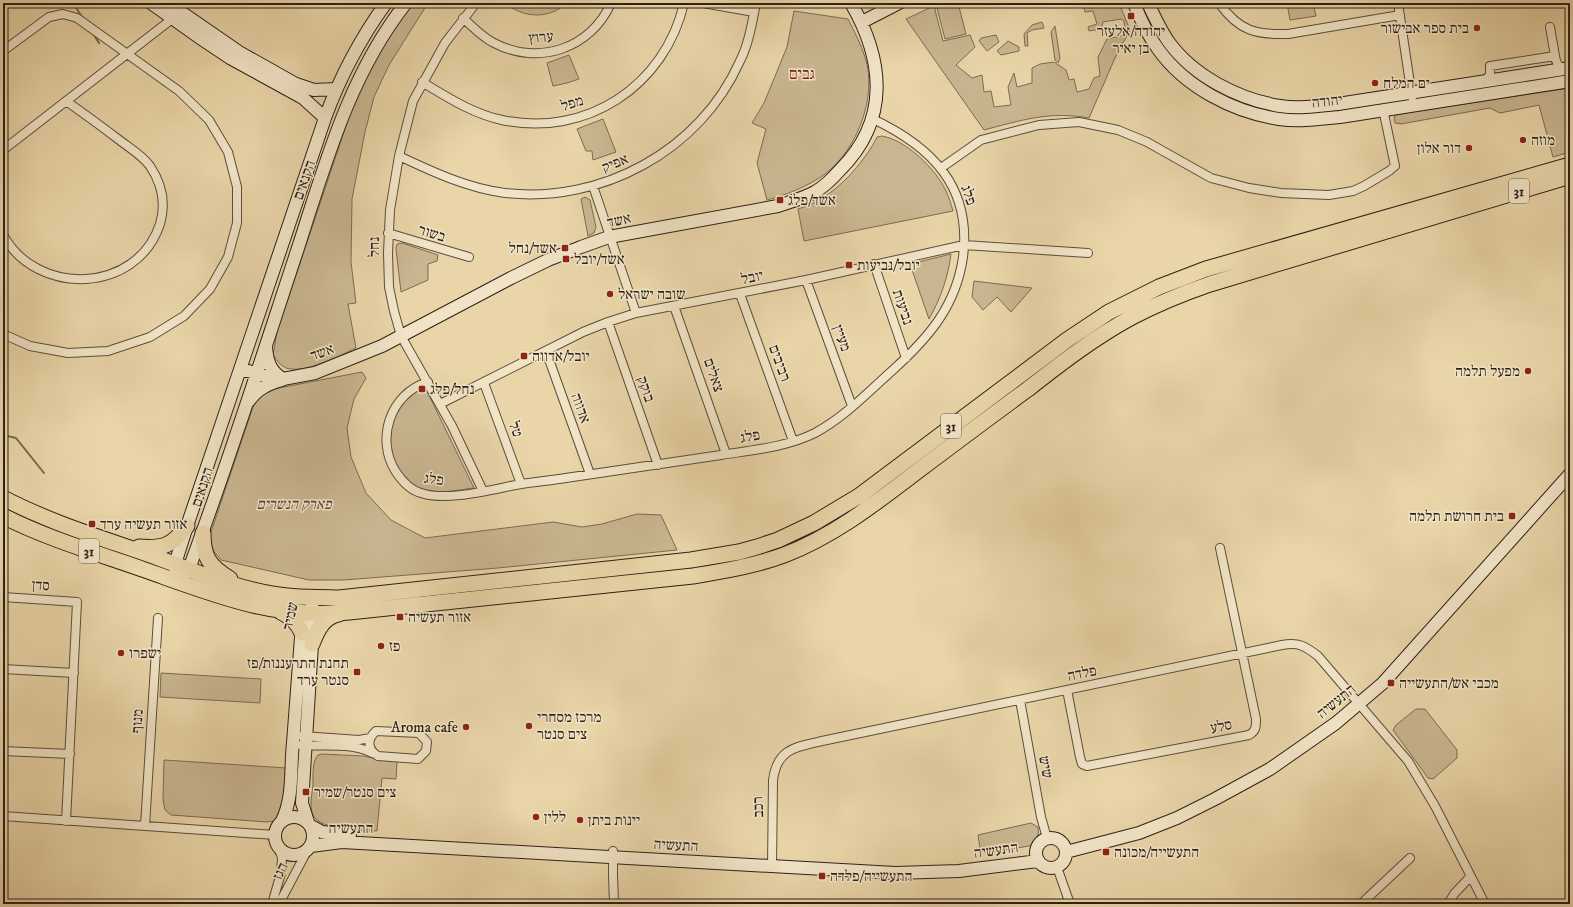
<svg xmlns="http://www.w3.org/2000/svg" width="1573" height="907" font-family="'IM FELL DW Pica','Frank Ruhl Libre',serif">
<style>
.green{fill:#c9b690;stroke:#7a6b54}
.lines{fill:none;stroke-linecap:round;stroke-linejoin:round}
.stream{stroke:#776751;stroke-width:2}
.street-casing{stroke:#5b4d3c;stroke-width:10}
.secondary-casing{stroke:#2c2018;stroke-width:14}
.highway-casing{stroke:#2c2018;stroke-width:17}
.street{stroke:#f1e4c6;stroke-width:8}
.secondary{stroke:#f1e4c6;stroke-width:12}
.highway{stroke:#e9d5a8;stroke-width:15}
.poi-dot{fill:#8f2418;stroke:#f1e4c6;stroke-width:1.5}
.labels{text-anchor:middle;stroke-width:3;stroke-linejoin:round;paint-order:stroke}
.shield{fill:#f1e4c6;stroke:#675b4c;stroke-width:1}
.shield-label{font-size:14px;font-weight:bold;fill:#2c2018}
.poi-label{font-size:15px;fill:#2c2018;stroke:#f1e4c6;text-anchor:start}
.street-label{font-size:15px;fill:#2c2018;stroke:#f1e4c6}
.park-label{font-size:15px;font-style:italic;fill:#534636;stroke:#f1e4c6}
.neighbourhood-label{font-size:16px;fill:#7a1f14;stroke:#f1e4c6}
</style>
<rect width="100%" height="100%" fill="#e9d5a8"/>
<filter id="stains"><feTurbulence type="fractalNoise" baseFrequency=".005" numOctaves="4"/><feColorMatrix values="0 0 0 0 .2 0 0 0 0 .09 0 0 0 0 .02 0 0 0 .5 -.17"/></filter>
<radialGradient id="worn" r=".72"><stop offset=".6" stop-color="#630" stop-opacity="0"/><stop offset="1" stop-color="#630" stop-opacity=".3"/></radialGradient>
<path class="green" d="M411 3H428L389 65 374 97 365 132 352 199 351 262 356 303 348 304 356 348C339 356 305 374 286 368 280 365 277 361 273 355L277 332 351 111 367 71 397 21Z
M504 3H568C546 20 525 18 504 3Z
M940 3H953L936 7 935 10 943 41 970 35 975 47 956 65 972 78 982 75 984 92 991 91 994 107 1011 105 1008 87 1014 73 1017 87 1032 83V68L1040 64 1054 62 1066 70 1069 80 1074 79 1077 92 1089 89 1094 78 1100 76 1098 57 1107 39 1126 35 1124 21 1121 19 1103 22 1101 29 1089 31 1088 27 1097 24 1093 11 1085 12 1083 3H1119L1130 30 1115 58 1089 118C1050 111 1022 120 984 130L906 19Z
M958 3 966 34 945 39 937 8Z
M1287 3H1313L1316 16 1290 20Z
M794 11 848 19C854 31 861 44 865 57 878 96 857 150 825 174 807 187 788 194 767 200L757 163 766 129 752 123 764 103 787 47Z
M1042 22 1044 28 1032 30 1027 33 1028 46H1025L1024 34 1032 25Z
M1055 26 1060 58 1058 63 1055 60 1051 32Z
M996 35 999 42 987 51 979 41 981 38Z
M1008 41 1019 47V51L1001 55 997 51Z
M569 55 579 79 567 83 553 86 547 63Z
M1570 88V152L1553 157 1539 105 1500 113 1490 108 1484 109 1401 124 1395 123 1394 117 1398 114Z
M603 119 616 152 593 160 592 151H586L577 129Z
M882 136C906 140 936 169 946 191 949 197 951 204 953 211L804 241 798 209C829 200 853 175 871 148 873 145 875 141 877 137Z
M585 197 590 200 596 227 594 233 588 236 581 199Z
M402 243 438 255 437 261 428 264V280L401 292 396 249 397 244Z
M951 254C948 277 941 298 929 319L910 264Z
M974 281 1032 288 1011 312 997 297 983 310 972 297Z
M362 372 366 378 354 399 347 428 351 457 366 493 391 520 425 538 553 522 582 527 602 524 637 514 661 515 677 550 498 568 344 580H309L221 560 211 548 210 535 258 392Z
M425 387 474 488C456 490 434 496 416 487 409 483 404 476 399 469 380 441 393 400 425 387Z
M161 673 261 679 260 703 160 697Z
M1416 709H1425L1457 750V758L1433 779 1428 778 1393 730 1396 725Z
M322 754 363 756 382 760 397 761 396 779 382 778 377 831C362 830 321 831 313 815 309 806 312 794 313 785 313 775 312 762 318 755Z
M164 760 287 768 283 811C279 820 276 821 267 822L171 815 165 810 163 800Z
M1031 823 1038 827C1039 836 1038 841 1029 846L981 854 978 835Z"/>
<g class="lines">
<path class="stream" d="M73 3 82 17
M92 32 99 43
M3 435 16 438 44 473"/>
<g class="street-casing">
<path id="street" d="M476 3 445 43 413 101 399 156 390 210 388 253 389 287 394 311 401 336 452 426 483 491
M703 3 754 12
M1219 3C1239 31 1256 35 1288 34L1400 15
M1398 3 1412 97
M463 18C473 27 482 37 494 43 538 66 591 49 611 3
M1550 27 1555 56
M3 51 49 17 63 14 77 18 179 91 209 120 228 152 237 187V223L228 257 210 289 184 316 150 337 108 351 68 353 30 346 3 334
M1484 81 1490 75V66L1555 56C1556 63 1558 66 1564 69
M422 82C447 97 473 114 502 120 586 138 665 86 684 3
M3 150 172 19
M3 151V159
M399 156C433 172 467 188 505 193 601 204 700 151 740 61 749 43 752 23 756 3
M941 168 981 140 1039 125 1079 122 1118 130 1147 142 1211 178 1249 188 1281 193 1329 195 1353 191 1364 186 1389 171 1395 166 1383 109
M593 186 636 313
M388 233 469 257
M3 235C37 297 137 294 160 224 166 204 162 184 150 166 142 155 128 147 118 139 101 126 83 113 66 101
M874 264 906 358
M806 280 852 406
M740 294 793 441
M674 306 726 454
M608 322 658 465
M546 351 590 474
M428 382C390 393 375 440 396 472 402 481 410 490 421 493 447 502 493 489 521 484 534 482 546 481 559 479 613 471 667 463 721 455 753 450 787 447 815 433 845 417 869 391 894 369 929 337 956 306 963 257 972 187 932 147 873 119
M484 383 521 484
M440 404 583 332 608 322 636 313 806 280 964 245 1088 253
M3 597 77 602 66 821
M3 669 74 673
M1067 690 1080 757 1082 764 1087 766 1249 735C1256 731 1256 727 1256 719L1220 548
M1020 700 1041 817 1047 838
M376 731 419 733 427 742 426 751 418 759 378 756C368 750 366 740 376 731Z
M302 736 359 740 370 738
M301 745C325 747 351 742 372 753
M3 751 70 754
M3 816 275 835
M145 826 158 618
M613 851V875L614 904
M772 867 773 780C777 749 795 747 822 741L1282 645C1299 642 1305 646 1318 656L1408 761 1435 806 1485 904
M1057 867 1070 904
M272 904 281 873 282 858 279 849
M279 904 307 851
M1361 904 1410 858
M1448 904 1454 894 1470 877"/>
</g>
<g class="secondary-casing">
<path id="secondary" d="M151 3 203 40 230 58 303 98 325 118
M168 3 239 52 296 84 314 90 336 89
M1134 3C1140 19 1148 35 1158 49 1185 87 1233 112 1279 119 1299 122 1320 119 1340 117L1570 81
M1148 3C1154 16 1160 29 1168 41 1193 76 1238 99 1280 106 1299 109 1319 106 1338 104L1570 68
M862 22 899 3
M266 347C267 361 270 371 283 379
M241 369 276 379H283L315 373 382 346 511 278 548 260 581 247 609 237 778 206C790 202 804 198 815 192 825 186 833 178 840 170 890 120 884 60 851 3
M249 401C257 389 268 384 282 380
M176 572 175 564 187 526 325 118C340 77 360 39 386 3
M184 575 189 569C228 464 262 357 297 251 325 165 349 75 406 3
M275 836a19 19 0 1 1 38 0a19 19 0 1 1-38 0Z
M282 821C294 796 290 769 293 743 296 703 299 664 302 624
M308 822 302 803 312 644 313 614 312 605
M311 826 322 832 350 835
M1036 853a15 15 0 1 1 30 0a15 15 0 1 1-30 0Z
M311 846 342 842 895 873 959 871 1038 861
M1066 852 1139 833 1177 818 1215 799 1270 769 1336 723 1383 683 1570 474"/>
</g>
<g class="highway-casing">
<path id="highway" d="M3 498C51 523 102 538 153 556 196 572 241 591 287 596 304 598 322 597 339 598L691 560 739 552 757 547 778 540 814 523 859 496 1067 340 1109 312 1159 287 1206 269 1570 165
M3 516C48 539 97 553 145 570 213 594 275 620 349 612L693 576C724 571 754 566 784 555 834 536 877 502 919 470 955 443 991 416 1028 389 1061 363 1095 337 1132 317 1157 304 1184 293 1210 284L1570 176
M203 533C203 557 209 566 230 579
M139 547C163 549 172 546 187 526
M281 612C291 617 297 622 302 633
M312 644C317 631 323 617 339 614"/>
</g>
<use href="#street" class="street"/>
<use href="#secondary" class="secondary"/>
<use href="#highway" class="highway"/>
</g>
<g class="poi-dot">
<rect x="1127" y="12" width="8" height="8" rx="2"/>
<circle cx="1477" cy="28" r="4"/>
<circle cx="1375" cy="83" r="4"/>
<circle cx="1523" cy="140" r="4"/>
<circle cx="1469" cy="148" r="4"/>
<rect x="776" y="196" width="8" height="8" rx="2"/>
<rect x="561" y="244" width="8" height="8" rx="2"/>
<rect x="562" y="255" width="8" height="8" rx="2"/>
<rect x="845" y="261" width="8" height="8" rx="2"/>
<circle cx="610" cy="294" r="4"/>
<rect x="520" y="352" width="8" height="8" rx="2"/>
<circle cx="1528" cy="371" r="4"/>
<rect x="418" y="385" width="8" height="8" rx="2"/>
<rect x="1508" y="512" width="8" height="8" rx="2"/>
<rect x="88" y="520" width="8" height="8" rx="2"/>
<rect x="396" y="613" width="8" height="8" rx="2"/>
<circle cx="381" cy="646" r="4"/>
<circle cx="121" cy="653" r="4"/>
<rect x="353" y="668" width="8" height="8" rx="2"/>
<rect x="1387" y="679" width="8" height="8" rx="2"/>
<circle cx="529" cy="726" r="4"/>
<circle cx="466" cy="727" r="4"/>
<rect x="302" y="788" width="8" height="8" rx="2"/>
<circle cx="536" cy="817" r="4"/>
<circle cx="580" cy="820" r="4"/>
<rect x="1102" y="848" width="8" height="8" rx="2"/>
<rect x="818" y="872" width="8" height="8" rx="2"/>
</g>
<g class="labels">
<g class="shield">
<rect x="1509" y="179" width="20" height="24" rx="3"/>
<rect x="941" y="414" width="20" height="24" rx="3"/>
<rect x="79" y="539" width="20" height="24" rx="3"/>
</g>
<g class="shield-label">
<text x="1519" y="196">31</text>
<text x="951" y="431">31</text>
<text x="89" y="556">31</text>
</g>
<g class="poi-label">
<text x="1469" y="33" text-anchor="end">בית ספר אבישור</text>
<text x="1131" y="36" text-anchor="middle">יהודה/אלעזר<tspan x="1131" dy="17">בן יאיר</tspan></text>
<text x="1383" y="88">ים המלח</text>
<text x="1531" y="145">מוזה</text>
<text x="1461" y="153" text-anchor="end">דור אלון</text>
<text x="788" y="205">אשד/פלג</text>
<text x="557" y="253" text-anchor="end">אשד/נחל</text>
<text x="574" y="264">אשד/יובל</text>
<text x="857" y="270">יובל/נביעות</text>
<text x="618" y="299">שובה ישראל</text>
<text x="532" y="361">יובל/אדווה</text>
<text x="1520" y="376" text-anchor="end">מפעל תלמה</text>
<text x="430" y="394">נחל/פלג</text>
<text x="1504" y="521" text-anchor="end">בית חרושת תלמה</text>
<text x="100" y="529">אזור תעשיה ערד</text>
<text x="408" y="622">אזור תעשיה</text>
<text x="389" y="651">פז</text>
<text x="129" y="658">ישפרו</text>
<text x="349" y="668" text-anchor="end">תחנת התרעננות/פז<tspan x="349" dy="17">סנטר ערד</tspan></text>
<text x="1399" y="688">מכבי אש/התעשייה</text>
<text x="537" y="722">מרכז מסחרי<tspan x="537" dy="17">צים סנטר</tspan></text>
<text x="458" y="732" text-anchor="end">Aroma cafe</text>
<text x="314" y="797">צים סנטר/שמיר</text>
<text x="544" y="822">ללין</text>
<text x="588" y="825">יינות ביתן</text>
<text x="1114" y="857">התעשייה/מכונה</text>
<text x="830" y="881">התעשייה/פלדה</text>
</g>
<g class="street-label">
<text transform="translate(541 37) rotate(-5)" y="5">ערוץ</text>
<text transform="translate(1327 101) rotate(-6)" y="5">יהודה</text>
<text transform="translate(572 103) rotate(-18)" y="5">מפל</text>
<text transform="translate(615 163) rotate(-22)" y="5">אפיק</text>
<text transform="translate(304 180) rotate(-71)" y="5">הקנאים</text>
<text transform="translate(969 195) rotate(70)" y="5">פלג</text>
<text transform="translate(619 220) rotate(-12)" y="5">אשד</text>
<text transform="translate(432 233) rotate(17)" y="5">בשור</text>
<text transform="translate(374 247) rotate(-90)" y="5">נחל</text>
<text transform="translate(752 277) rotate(-12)" y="5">יובל</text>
<text transform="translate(903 307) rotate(71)" y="5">נביעות</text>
<text transform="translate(842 338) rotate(70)" y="5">מעיין</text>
<text transform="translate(322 352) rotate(-20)" y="5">אשד</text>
<text transform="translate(780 363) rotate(70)" y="5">רביבים</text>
<text transform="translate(714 375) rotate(71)" y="5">צאלים</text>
<text transform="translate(646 389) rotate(71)" y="5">בוקק</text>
<text transform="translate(581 408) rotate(70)" y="5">אדווה</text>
<text transform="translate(516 429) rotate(70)" y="5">טל</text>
<text transform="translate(750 436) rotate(-10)" y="5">פלג</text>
<text transform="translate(434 479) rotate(7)" y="5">פלג</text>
<text transform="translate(202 487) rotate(-72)" y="5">הקנאים</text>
<text transform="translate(41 585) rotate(3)" y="5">סדן</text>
<text transform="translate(290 616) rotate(-78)" y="5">שמיר</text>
<text transform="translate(1082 673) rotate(-12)" y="5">פלדה</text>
<text transform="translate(1336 701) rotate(-39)" y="5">התעשיה</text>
<text transform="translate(137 721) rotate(-86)" y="5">מנוף</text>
<text transform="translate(1221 726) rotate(-11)" y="5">סלע</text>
<text transform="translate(1046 767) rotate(80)" y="5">שיש</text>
<text transform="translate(758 807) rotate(-92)" y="5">רכב</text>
<text x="351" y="833">התעשיה</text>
<text transform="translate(676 845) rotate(3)" y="5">התעשיה</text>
<text transform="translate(996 850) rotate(-8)" y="5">התעשיה</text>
<text transform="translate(280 871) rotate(-64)" y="5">הגז</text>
</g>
<g class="park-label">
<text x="294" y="509">פארק הנשרים</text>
</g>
<g class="neighbourhood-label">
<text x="802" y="79">גבים</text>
</g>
</g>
<rect width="1573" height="907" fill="none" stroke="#e9d5a8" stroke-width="16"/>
<rect x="4" y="4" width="1565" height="899" fill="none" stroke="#2c2018" stroke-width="2"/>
<rect x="8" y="8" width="1557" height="891" fill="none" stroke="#2c2018"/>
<rect width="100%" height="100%" filter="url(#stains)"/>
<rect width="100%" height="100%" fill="url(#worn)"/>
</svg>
